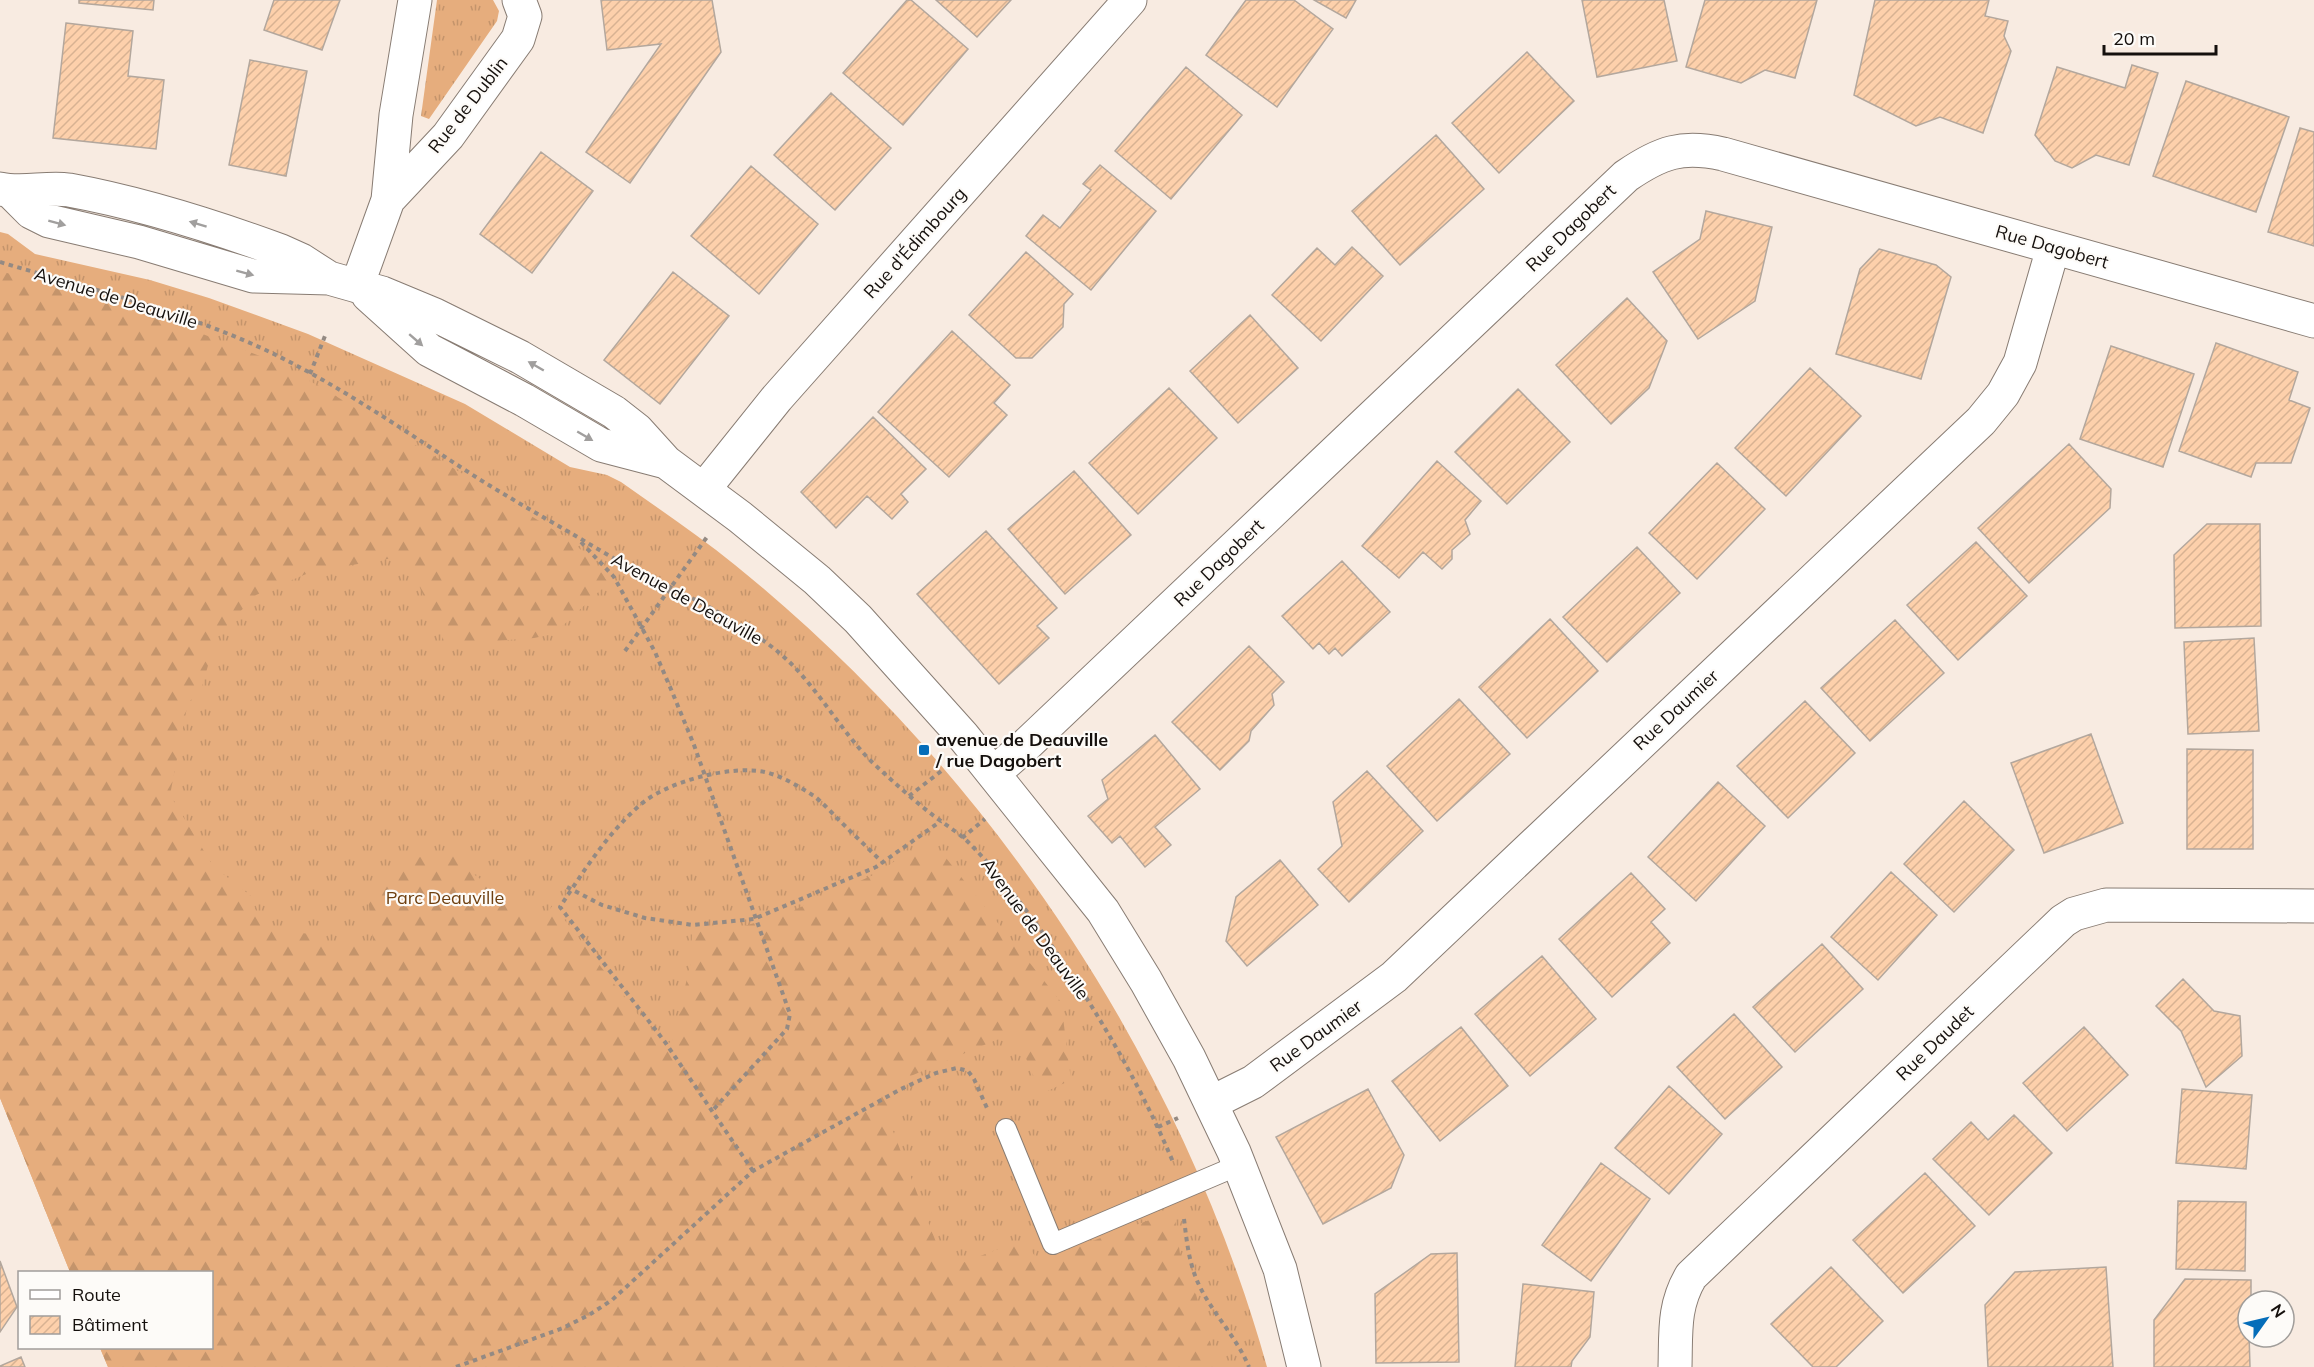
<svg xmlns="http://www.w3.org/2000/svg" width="2314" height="1367" font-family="Mulish,sans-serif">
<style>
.grass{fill:url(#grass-tufts)}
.forest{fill:url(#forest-firs)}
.building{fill:url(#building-hatch);stroke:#b3a79d;stroke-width:1.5}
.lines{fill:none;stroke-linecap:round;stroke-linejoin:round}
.service-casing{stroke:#887c73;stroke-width:22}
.minor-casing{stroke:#887c73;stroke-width:35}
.path{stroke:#948a83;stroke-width:4;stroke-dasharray:4.5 4.5;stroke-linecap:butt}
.service{stroke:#fff;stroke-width:20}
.minor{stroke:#fff;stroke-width:33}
.oneway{fill:#a19f9e}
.poi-dot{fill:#056db9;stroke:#fdfbf8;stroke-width:2}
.labels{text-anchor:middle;stroke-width:4.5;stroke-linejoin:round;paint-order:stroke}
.street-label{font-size:18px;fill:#15100d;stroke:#fdfbf8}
.poi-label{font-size:18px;font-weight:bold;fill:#15100d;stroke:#fdfbf8;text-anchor:start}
.park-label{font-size:18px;fill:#6e3f0f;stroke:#fdfbf8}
</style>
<defs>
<pattern id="grass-tufts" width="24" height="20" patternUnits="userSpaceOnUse" patternTransform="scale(1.5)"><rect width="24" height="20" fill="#e6ad7d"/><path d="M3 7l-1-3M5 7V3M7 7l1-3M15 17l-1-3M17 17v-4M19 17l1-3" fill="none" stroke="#c4946b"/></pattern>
<pattern id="forest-firs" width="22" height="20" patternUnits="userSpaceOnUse" patternTransform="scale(1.5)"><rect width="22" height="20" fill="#e6ad7d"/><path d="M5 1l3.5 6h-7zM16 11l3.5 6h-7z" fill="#c4946b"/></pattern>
<pattern id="building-hatch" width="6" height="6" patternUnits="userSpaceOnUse" patternTransform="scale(1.5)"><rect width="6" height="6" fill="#fdd0ab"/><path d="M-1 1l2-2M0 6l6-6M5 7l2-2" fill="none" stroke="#d8b292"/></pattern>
</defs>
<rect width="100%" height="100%" fill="#f8ebe1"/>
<path class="grass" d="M437 0H493L499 11 497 21 429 119 421 116Z
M0 232 8 234 35 254 150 280 209 298 308 334 465 404 570 467 607 475 621 482C659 509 698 535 735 565 985 767 1180 1056 1267 1367H108L100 1348H212V1272H70L0 1098Z"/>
<path class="forest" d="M0 271 140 310 265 358 321 387 562 535C582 549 596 562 608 583L554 634 534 638 446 645 415 577 399 557 311 572 256 595 216 637 200 694 188 702 170 795 213 866 251 896 262 930 313 934 333 948 373 941 367 889 404 861 461 847 472 873 540 922 553 905 663 1047 672 1041 691 962 692 932 737 928 785 914 878 873 910 850 920 860 942 853 1061 1002 1071 1080 1041 1094 1015 1032 887 1086 899 1109 892 1116 891 1126 941 1255 949 1264 962 1263 1009 1245 1029 1247 1038 1261 1174 1211 1180 1254 1197 1298 1216 1367H108L100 1348H212V1272H70L0 1098Z"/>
<path class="building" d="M79 0H154L153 10 79 3Z
M274 0H340L322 50 264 30Z
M601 0H712L721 52 630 183 586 152 661 44 607 50Z
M907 0H911L968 49 903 125 843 73Z
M936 0H1011L977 37Z
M1246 0H1294L1333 29 1277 107 1206 55Z
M1314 0H1356L1346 18Z
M1582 0H1664L1677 61 1597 77Z
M1705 0H1817L1795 78 1765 70 1741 83 1686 67Z
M1875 0H1989L1985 16 2008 21 2004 36 2011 51 1983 133 1940 117 1916 126 1854 95Z
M66 23 133 31 128 76 164 80 156 149 53 138Z
M1527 52 1574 101 1499 173 1452 123Z
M250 60 307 71 286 176 229 165Z
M2132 65 2158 73 2129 165 2096 155 2072 168 2055 161 2035 135 2057 67 2125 88Z
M1186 67 1242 115 1171 199 1115 151Z
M2186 81 2289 117 2256 212 2153 176Z
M831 93 891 148 835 210 774 155Z
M2300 128 2314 132V246L2268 232Z
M1436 135 1484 189 1400 265 1352 211Z
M541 152 593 191 532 273 480 234Z
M1100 165 1156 211 1091 290 1026 236 1043 215 1060 228 1091 190 1083 184Z
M751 166 818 224 759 294 691 236Z
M1706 211 1772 227 1755 301 1698 339 1653 272 1700 239Z
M1352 247 1383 276 1321 341 1272 295 1317 248 1335 265Z
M1879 249 1936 265 1951 277 1921 379 1836 354 1860 269Z
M1026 252 1073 294 1064 304 1063 327 1032 358H1016L969 315Z
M673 272 729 316 660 404 604 360Z
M1627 298 1667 341 1649 388 1611 424 1556 365Z
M1250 315 1298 368 1238 423 1190 371Z
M952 331 1010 385 994 403 1007 415 949 477 878 412Z
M2216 343 2298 372 2289 400 2310 408 2291 463H2256L2251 477 2179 451Z
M2111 346 2194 374 2163 467 2080 439Z
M1810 368 1861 416 1786 496 1735 448Z
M1169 388 1217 438 1138 514 1089 463Z
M1518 389 1570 442 1507 504 1455 452Z
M873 417 926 469 901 494 908 502 892 519 867 496 836 528 801 492Z
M2069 444 2111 489 2110 508 2029 583 1978 528Z
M1437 461 1481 501 1465 520 1470 534 1452 550V559L1442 569 1423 552 1399 578 1362 546Z
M1717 463 1765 509 1697 579 1649 533Z
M1074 471 1131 535 1065 594 1008 529Z
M2207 524H2260L2261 626 2175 628 2174 555Z
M986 531 1057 608 1037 626 1049 638 999 684 917 594Z
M1976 542 2027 596 1958 660 1907 605Z
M1637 547 1680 593 1607 662 1563 617Z
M1342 561 1390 612 1342 656 1335 648 1329 654 1319 643 1313 649 1282 616Z
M1550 619 1598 671 1527 738 1479 687Z
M1895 620 1944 673 1870 741 1821 688Z
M2254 638 2259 731 2188 734 2184 642Z
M1249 646 1284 682 1272 694 1274 705 1251 731 1249 741 1220 770 1172 722Z
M1459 699 1510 754 1437 821 1387 766Z
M1805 701 1855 753 1788 818 1737 766Z
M2091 734 2123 823 2044 853 2011 763Z
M1155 735 1200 789 1155 827 1171 845 1145 867 1120 836 1112 843 1088 816 1108 799 1102 780Z
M2187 749 2253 750V849H2187Z
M1367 771 1423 831 1349 902 1318 869 1342 846 1333 802Z
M1718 782 1765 826 1696 901 1648 857Z
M1964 801 2014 850 1954 912 1904 864Z
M1280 860 1318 905 1247 966 1226 941 1236 897Z
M1891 872 1937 915 1878 980 1831 937Z
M1631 873 1665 909 1651 922 1670 943 1612 997 1559 939Z
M1822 944 1863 989 1795 1052 1753 1007Z
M1542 956 1596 1019 1530 1076 1475 1014Z
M2183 979 2214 1011 2240 1016 2242 1056 2206 1087 2181 1031 2156 1006Z
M1734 1014 1782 1067 1725 1119 1677 1067Z
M1461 1027 1508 1086 1440 1141 1392 1081Z
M2084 1027 2128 1075 2067 1131 2023 1083Z
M1669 1086 1722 1134 1669 1194 1615 1148Z
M1368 1089 1404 1155 1391 1188 1323 1224 1276 1137Z
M2182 1089 2252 1095 2246 1169 2176 1163Z
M2014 1115 2052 1153 1989 1215 1933 1159 1971 1122 1988 1140Z
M1601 1163 1650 1199 1591 1281 1542 1245Z
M1925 1173 1975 1226 1903 1293 1853 1240Z
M2178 1201 2246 1202 2245 1271 2176 1269Z
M1457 1253 1459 1362 1376 1363 1375 1294 1431 1254Z
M0 1261 17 1307 0 1332Z
M1831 1267 1883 1321 1836 1367H1813L1771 1324Z
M2106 1267 2113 1367H1988L1985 1305 2015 1272Z
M2185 1279 2251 1280V1301H2248L2250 1367H2154V1320Z
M1523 1284 1594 1292 1590 1337 1572 1361 1571 1367H1515Z
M21 1357 25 1367H0V1366Z"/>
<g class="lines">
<g class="service-casing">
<path id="service" d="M1006 1129 1053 1244 1239 1165"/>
</g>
<g class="minor-casing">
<path id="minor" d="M0 189C21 194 46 187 69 190 140 203 213 226 281 251L301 260 329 278
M10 191 31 212 49 221 139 242 253 276 329 278 382 293 435 315 520 357 614 412 637 430 666 462 740 517 817 580 858 619 963 736 1103 911 1146 981 1189 1058 1234 1152 1280 1269 1304 1367
M388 200 448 136 518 39 525 16 519 0
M357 286 388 200 396 115 415 0
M368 295 429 350 524 400 601 445 666 462
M704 489 777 398 1130 0
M994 773 1025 746 1626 176C1661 152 1682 145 1723 154L2314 321
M1211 1103 1253 1082 1394 977 1981 421 2003 394 2020 363 2053 248
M1675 1367C1676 1333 1673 1306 1691 1276L2063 921 2074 914 2106 905 2314 906"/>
</g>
<path class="path" d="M0 262C93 290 188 312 276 355 347 390 412 436 479 479 516 502 554 523 591 545 650 581 716 604 772 647 813 678 836 726 872 762 891 780 910 797 930 813 944 824 960 833 972 846 997 871 1019 901 1040 929 1092 1002 1138 1079 1173 1162
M310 374 325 336
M581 542 614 577 655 652 673 694 694 745 790 1014 787 1029 712 1111
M625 651 707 537
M909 796 944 769
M962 838 985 819
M567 887 602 905 645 918 693 925 754 919 876 867 941 821
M1158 1127 1178 1118
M753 1171 665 1042 560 907C583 872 607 834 639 806 664 782 735 763 769 773 785 778 800 787 814 796 822 802 830 811 837 818 852 833 868 848 883 863
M1184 1219C1187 1243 1189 1265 1200 1287 1214 1315 1237 1338 1249 1367
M456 1367 563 1328 589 1315 612 1300 636 1278 753 1171 901 1089 936 1073 957 1068 968 1071 974 1079 987 1108"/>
<use href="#service" class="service"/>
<use href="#minor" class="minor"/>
</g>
<defs><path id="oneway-solid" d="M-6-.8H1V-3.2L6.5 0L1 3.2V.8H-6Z" transform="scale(1.5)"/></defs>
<g class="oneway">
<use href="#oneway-solid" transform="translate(57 223) rotate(15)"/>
<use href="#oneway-solid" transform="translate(198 224) rotate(-163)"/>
<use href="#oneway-solid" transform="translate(245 273) rotate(15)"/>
<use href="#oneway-solid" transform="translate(416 340) rotate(41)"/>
<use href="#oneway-solid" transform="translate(536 366) rotate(-150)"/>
<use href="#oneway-solid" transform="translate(585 436) rotate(30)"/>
</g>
<rect class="poi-dot" x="918" y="744" width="12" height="12" rx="3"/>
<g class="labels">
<g class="street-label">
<text transform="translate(468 105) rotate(-52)" y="6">Rue de Dublin</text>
<text transform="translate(1571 228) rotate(-44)" y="6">Rue Dagobert</text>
<text transform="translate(915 243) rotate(-48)" y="6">Rue d'Édimbourg</text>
<text transform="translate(2052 247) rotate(16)" y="6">Rue Dagobert</text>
<text transform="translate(116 298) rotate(17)" y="6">Avenue de Deauville</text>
<text transform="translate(1219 563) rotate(-44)" y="6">Rue Dagobert</text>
<text transform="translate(687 599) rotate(29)" y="6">Avenue de Deauville</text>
<text transform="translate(1676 710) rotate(-43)" y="6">Rue Daumier</text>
<text transform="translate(1035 929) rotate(54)" y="6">Avenue de Deauville</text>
<text transform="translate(1316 1036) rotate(-36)" y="6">Rue Daumier</text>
<text transform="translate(1935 1043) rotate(-44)" y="6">Rue Daudet</text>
</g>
<g class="poi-label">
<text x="936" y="746">avenue de Deauville<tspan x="936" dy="21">/ rue Dagobert</tspan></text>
</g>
<g class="park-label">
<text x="445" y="904">Parc Deauville</text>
</g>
</g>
<rect x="18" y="1271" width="195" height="78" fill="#fdfbf8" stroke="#a09d9a" stroke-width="1.5"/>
<rect x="30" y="1290" width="30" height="9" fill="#ffffff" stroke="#a09d9a" stroke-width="1.5"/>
<text x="72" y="1301" font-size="18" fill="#15100d">Route</text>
<rect x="30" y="1316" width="30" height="18" fill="url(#building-hatch)" stroke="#a09d9a" stroke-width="1.5"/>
<text x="72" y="1331" font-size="18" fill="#15100d">Bâtiment</text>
<g transform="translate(2266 1319) rotate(56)"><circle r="28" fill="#fdfbf8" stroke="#a09d9a" stroke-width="1.5"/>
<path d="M0-4.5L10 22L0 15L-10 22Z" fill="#056db9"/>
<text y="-9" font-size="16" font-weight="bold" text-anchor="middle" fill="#15100d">N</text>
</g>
<path d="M2104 45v9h112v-9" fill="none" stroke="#15100d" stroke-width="3"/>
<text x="2113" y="45" font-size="18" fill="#15100d" stroke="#fdfbf8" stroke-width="4.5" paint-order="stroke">20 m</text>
</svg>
